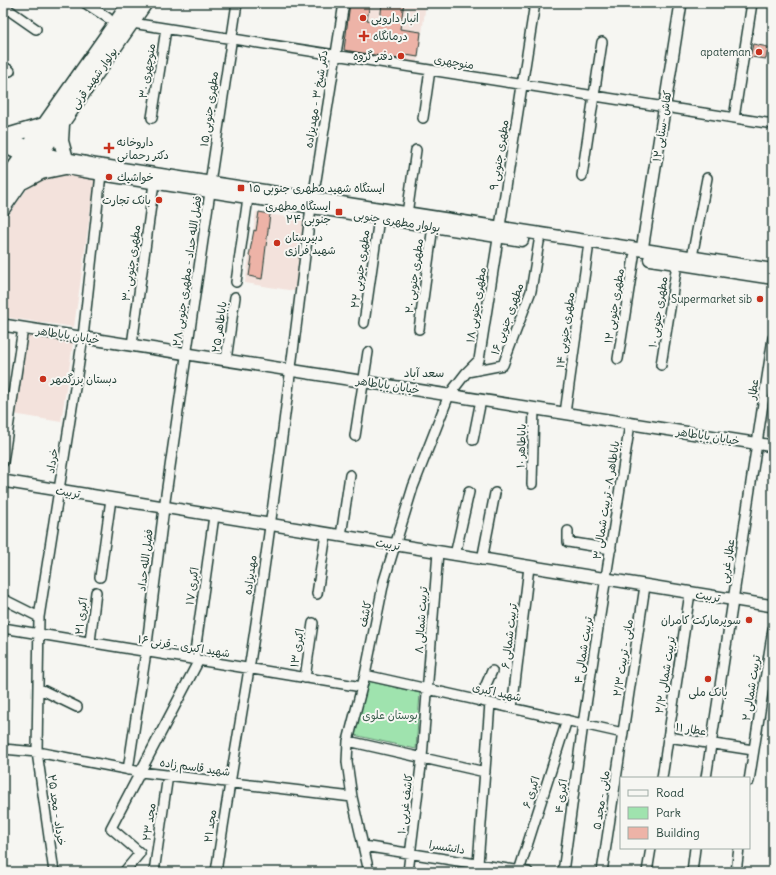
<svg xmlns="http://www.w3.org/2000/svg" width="776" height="875" font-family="Delius,'Playpen Sans Arabic',sans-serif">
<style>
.built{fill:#f3e2dc}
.green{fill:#9fe3ae;stroke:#5f9071}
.building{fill:#edb3a7;stroke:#1f3d34}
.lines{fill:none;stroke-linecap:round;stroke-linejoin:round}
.minor-casing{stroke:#1f3d34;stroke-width:12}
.tertiary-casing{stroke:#1f3d34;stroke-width:14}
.secondary-casing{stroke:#1f3d34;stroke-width:15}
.primary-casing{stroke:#1f3d34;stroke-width:17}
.minor{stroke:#f6f6f2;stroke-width:9}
.tertiary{stroke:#f6f6f2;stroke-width:11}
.secondary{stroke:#f6f6f2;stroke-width:12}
.primary{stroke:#f6f6f2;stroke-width:14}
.poi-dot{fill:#c8321e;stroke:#f6f6f2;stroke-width:1.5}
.labels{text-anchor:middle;stroke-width:4;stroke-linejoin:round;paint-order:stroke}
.poi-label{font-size:11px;fill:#1f3d34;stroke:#f6f6f2;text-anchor:start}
.street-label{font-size:11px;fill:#1f3d34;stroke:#f6f6f2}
.park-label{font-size:11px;fill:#395e4c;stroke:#f6f6f2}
.neighbourhood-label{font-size:12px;fill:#1f3d34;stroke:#f6f6f2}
</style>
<rect width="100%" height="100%" fill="#f6f6f2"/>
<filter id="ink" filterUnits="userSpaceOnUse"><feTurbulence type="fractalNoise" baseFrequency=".025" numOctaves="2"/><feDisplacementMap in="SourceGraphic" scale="8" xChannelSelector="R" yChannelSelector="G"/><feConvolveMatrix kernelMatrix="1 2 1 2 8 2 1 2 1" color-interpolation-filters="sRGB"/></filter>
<g filter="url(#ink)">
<path class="built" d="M350 3H426L418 63 344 51 343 48Z
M59 172 95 179 74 327 3 317V223L32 182Z
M256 212 306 220 295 291 245 283Z
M24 335 73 343 61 422 13 414Z"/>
<path class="green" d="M368 681 420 693 416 749 354 735Z"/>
<path class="building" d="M350 3H370L367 20 380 22 382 3H404L400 29 421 32 418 57 406 55 405 60 344 50Z
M753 44 768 47 766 59 750 57Z
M259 212 270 214 262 279 249 276 252 257 249 256 254 230 256 231Z"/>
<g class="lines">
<g class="minor-casing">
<path id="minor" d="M85 3 108 18
M3 6 36 29
M132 23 773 124
M3 66 10 71
M152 118 166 29
M423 118 430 70
M734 118 752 3
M582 176 602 42
M210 183 237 3
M313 199 344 3
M407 214 416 150
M692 257 707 178
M236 282 248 198
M364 323 379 218
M419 329 433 226
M132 345 154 183
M618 359 634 257
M226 360 235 297
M661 365 677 264
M467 372 503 365 531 291 539 242
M565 413 588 250
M355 436 368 352
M473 440 481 400
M3 462 23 328
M532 484 534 408
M568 531V542L611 549
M341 536 350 475
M455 555 469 492
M482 560 495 493
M100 577 111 499
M317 594 326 534
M3 599 39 617
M3 628 362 687
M90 642 96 592
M194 659 214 516
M365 675 623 733
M305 678 313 623
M38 688 77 707
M479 701 492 671
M512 708 529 567
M668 737 753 750
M348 741 485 772
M3 749 37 752 141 772 352 797
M128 770 146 652 164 508 210 192
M662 778 690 593
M706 778 773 338
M749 781 773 629
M363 846 528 872
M478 864 490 703
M519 871 567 720
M54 872 37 752 39 617 83 337 101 174
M124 872 140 853 111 828 199 660
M154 872 168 775
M216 872C226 804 238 737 249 669 273 516 292 361 311 207
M369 872 352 797 347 762 348 741 365 675 384 581 413 487 449 395 466 373 479 360 535 3
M408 872 422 758 438 552
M563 872 583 724 630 424
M602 872 645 586
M647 872 651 848
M692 872 695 848
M736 872 739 848"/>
</g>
<g class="tertiary-casing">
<path id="tertiary" d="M642 250 681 3
M3 325 773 446
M3 481 773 606"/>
</g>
<g class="secondary-casing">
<path id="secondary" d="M3 133C36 156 65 159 103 166L773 270
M3 145C32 164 68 168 101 174L522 240
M650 259 773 278"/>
</g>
<g class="primary-casing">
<path id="primary" d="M62 124 61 141 66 159
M7 136 44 125
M24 181 41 172 65 167
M3 184 130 3
M3 208 145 3"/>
</g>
<use href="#minor" class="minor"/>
<use href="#tertiary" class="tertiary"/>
<use href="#secondary" class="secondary"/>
<use href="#primary" class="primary"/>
</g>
</g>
<g class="poi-dot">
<circle cx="363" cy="18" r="4"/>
<path d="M362 30h4v4h4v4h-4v4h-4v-4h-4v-4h4z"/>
<circle cx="759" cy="52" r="4"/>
<circle cx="401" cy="56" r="4"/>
<path d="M107 142h4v4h4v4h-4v4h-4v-4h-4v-4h4z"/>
<circle cx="109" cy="177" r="4"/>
<rect x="237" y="184" width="8" height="8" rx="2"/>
<circle cx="159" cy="200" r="4"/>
<rect x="335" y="208" width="8" height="8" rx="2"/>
<circle cx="277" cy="243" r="4"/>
<circle cx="760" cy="299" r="4"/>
<circle cx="43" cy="379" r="4"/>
<circle cx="749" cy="620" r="4"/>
<circle cx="708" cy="679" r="4"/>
</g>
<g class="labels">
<g class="poi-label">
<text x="371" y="22">انبار دارویی</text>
<text x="373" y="40">درمانگاه</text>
<text x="751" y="56" text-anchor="end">apateman</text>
<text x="393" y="60" text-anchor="end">دفتر گروه</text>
<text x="117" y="146">داروخانه<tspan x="117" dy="13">دکتر رحمانی</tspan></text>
<text x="117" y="181">خواشيك</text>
<text x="249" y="192">ایستگاه شهید مطهری جنوبی ۱۵</text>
<text x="151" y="204" text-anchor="end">بانک تجارت</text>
<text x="331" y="210" text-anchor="end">ایستگاه مطهری<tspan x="331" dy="13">جنوبی ۲۴</tspan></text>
<text x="285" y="241">دبیرستان<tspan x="285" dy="13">شهید فرازی</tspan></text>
<text x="752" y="303" text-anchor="end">Supermarket sib</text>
<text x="51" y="383">دبستان بزرگمهر</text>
<text x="741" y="624" text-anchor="end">سوپرمارکت کامران</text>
<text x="708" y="696" text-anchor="middle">بانک ملی</text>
</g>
<g class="street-label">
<text transform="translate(454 62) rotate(9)" y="4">منوچهری</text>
<text transform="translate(147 71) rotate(-81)" y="4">منوچهری ۳۰</text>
<text transform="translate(94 78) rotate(-55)" y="4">بولوار شهید قرنی</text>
<text transform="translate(316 99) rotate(-81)" y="4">دکتر شیخ ۳ - مهدیزاده</text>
<text transform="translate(209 109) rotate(-82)" y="4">مطهری جنوبی ۱۵</text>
<text transform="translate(662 126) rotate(-81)" y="4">کفاش -سنایی ۱۲</text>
<text transform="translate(499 155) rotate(-81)" y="4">مطهری جنوبی ۹</text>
<text transform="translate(397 221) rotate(9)" y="4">بولوار مطهری جنوبی</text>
<text transform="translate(131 263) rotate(-82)" y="4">مطهری جنوبی ۳۰</text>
<text transform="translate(360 269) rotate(-82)" y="4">مطهری جنوبی ۲۲</text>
<text transform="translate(187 271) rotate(-82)" y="4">فضل الله حداد - مطهری جنوبی ۲۸</text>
<text transform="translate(414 276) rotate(-82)" y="4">مطهری جنوبی ۲۰</text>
<text transform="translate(476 305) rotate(-81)" y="4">مطهری جنوبی ۱۸</text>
<text transform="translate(614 306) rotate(-81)" y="4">مطهری جنوبی ۱۲</text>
<text transform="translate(658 312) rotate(-81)" y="4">مطهری جنوبی ۱۰</text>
<text transform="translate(507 319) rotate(-70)" y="4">مطهری جنوبی ۱۶</text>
<text transform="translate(219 327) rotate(-82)" y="4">باباطاهر ۲۵</text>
<text transform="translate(565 330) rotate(-82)" y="4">مطهری جنوبی ۱۴</text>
<text transform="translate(68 335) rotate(9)" y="4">خیابان باباطاهر</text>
<text transform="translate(388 385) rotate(9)" y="4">خیابان باباطاهر</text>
<text transform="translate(753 389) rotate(-81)" y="4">عطار</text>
<text transform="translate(708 436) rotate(9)" y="4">خیابان باباطاهر</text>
<text transform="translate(521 446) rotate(-88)" y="4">باباطاهر ۱۰</text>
<text transform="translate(52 461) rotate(-81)" y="4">خرداد</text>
<text transform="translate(68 492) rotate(9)" y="4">تربیت</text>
<text transform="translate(606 500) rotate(-81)" y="4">باباطاهر ۸- تربیت شمالی ۳</text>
<text transform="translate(388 544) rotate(9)" y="4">تربیت</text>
<text transform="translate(145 560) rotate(-83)" y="4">فضل الله حداد</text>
<text transform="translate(727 561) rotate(-81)" y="4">عطار غربی</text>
<text transform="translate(250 575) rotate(-82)" y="4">مهدیزاده</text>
<text transform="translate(192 586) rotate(-82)" y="4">اکبری ۱۷</text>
<text transform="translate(708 596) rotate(9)" y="4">تربیت</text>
<text transform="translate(365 614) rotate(-78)" y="4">کاشف</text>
<text transform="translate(81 616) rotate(-83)" y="4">اکبری ۲۱</text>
<text transform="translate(421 620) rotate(-86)" y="4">تربیت شمالی ۸</text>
<text transform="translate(509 636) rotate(-83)" y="4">تربیت شمالی ۶</text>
<text transform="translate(184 646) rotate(9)" y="4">شهید اکبری - قرنی ۱۶</text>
<text transform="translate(297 648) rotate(-81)" y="4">اکبری ۱۳</text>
<text transform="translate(583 650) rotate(-81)" y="4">تربیت شمالی ۴</text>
<text transform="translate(623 658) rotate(-81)" y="4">مانی - تربیت ۲/۳</text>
<text transform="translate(665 675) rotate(-81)" y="4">تربیت شمالی ۲/۲</text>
<text transform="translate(751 688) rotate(-81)" y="4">تربیت شمالی ۲</text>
<text transform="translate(497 692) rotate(13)" y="4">شهید اکبری</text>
<text transform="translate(691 729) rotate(9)" y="4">عطار ۱۱</text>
<text transform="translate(195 767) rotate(8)" y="4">شهید قاسم زاده</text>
<text transform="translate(531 792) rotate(-72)" y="4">اکبری ۶</text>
<text transform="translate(561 796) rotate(-82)" y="4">اکبری ۴</text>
<text transform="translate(601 800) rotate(-81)" y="4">مانی - مجد ۵</text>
<text transform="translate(405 804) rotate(-83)" y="4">کاشف غربی ۱۰</text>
<text transform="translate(57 810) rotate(82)" y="4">خرداد - مجد ۲۵</text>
<text transform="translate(149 822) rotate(-82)" y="4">مجد ۲۳</text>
<text transform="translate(210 826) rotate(-82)" y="4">مجد ۲۱</text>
<text transform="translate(447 847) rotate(9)" y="4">دانشسرا</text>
</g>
<g class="park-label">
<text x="390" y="719">بوستان علوی</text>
</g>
<g class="neighbourhood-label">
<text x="424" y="377">سعد آباد</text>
</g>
</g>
<rect width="776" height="875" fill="none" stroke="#f6f6f2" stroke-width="16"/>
<rect x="8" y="8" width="760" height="859" fill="none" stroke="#1f3d34" stroke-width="1.5" filter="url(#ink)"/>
<rect x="620" y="777" width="130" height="72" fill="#f6f6f2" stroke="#a0aca6"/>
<rect x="628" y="790" width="20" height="6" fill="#f6f6f2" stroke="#a0aca6"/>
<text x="656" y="797" font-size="12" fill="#1f3d34">Road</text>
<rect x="628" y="807" width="20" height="12" fill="#9fe3ae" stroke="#a0aca6"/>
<text x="656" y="817" font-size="12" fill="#1f3d34">Park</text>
<rect x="628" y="827" width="20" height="12" fill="#edb3a7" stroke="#a0aca6"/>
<text x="656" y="837" font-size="12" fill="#1f3d34">Building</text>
</svg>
